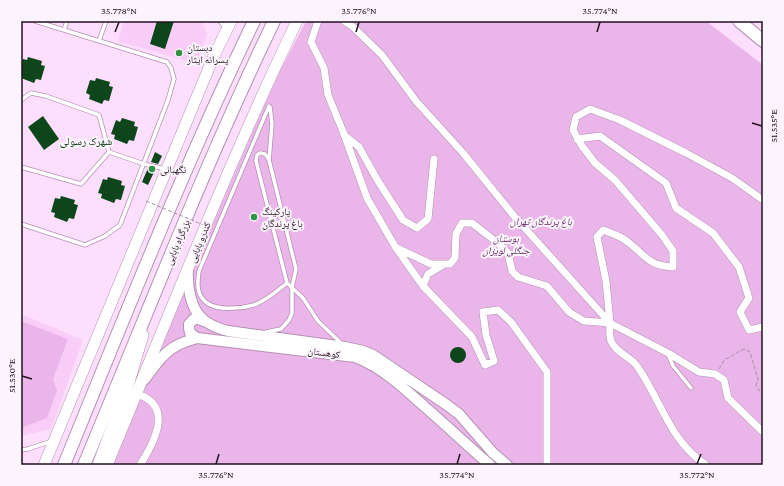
<svg xmlns="http://www.w3.org/2000/svg" width="784" height="486" font-family="'Crimson Pro','Noto Naskh Arabic',serif">
<style>
.built{fill:#facdf9}
.green{fill:#eab5e9}
.building{fill:#0d461a}
.lines{fill:none;stroke-linecap:round;stroke-linejoin:round}
.service-casing{stroke:#b590b4;stroke-width:5}
.minor-casing{stroke:#b590b4;stroke-width:8}
.secondary-casing{stroke:#b590b4;stroke-width:12}
.primary-casing{stroke:#b590b4;stroke-width:12}
.trunk-casing{stroke:#b590b4;stroke-width:14}
.path{stroke:#aa91a9;stroke-width:1;stroke-dasharray:4 2;stroke-linecap:butt}
.service{stroke:#fff;stroke-width:3.5}
.minor{stroke:#fff;stroke-width:7}
.secondary{stroke:#fff;stroke-width:10}
.primary{stroke:#fff;stroke-width:11}
.trunk{stroke:#fff;stroke-width:12}
.path-bridge{stroke:#aa91a9;stroke-width:1;stroke-dasharray:4 2;stroke-linecap:butt}
.ticks{fill:none;stroke:#20121f;stroke-width:1.5}
.poi-dot{fill:#319144;stroke:#fcf4fc;stroke-width:1.5}
.labels{text-anchor:middle;stroke-width:4;stroke-linejoin:round;paint-order:stroke}
.poi-label{font-size:10px;fill:#20121f;stroke:#fcf4fc;text-anchor:start}
.park-label{font-size:10px;font-style:italic;fill:#5c1e5d;stroke:#fcf4fc}
.street-label{font-size:10px;fill:#20121f;stroke:#fcf4fc}
.neighbourhood-label{font-size:11px;fill:#0b3a15;stroke:#fcf4fc}
.neatline{fill:none;stroke:#20121f;stroke-width:1.5}
.ticks-label{font-size:10px;text-anchor:middle;fill:#20121f}
</style>
<rect width="100%" height="100%" fill="#fedefd"/>
<path class="built" d="M124 21H202L207 34 197 64 118 41Z
M21 314 83 340 51 429 21 436Z"/>
<path class="green" d="M306 21H706L763 65V465H113L193 270 273 84Z
M21 321 68 339 53 379 57 391 47 418 21 428Z"/>
<path class="building" d="M157 21H174L165 49 150 44Z
M28 57 42 61 41 65 45 66 41 80 36 79 34 83 21 78V63L23 59 27 60Z
M96 78 110 82 109 86 113 87 109 101 104 100 102 104 89 99 90 95 86 93 90 80 95 81Z
M43 116 59 139 44 150 28 127Z
M122 118 135 122 134 126 138 127 134 141 129 140 127 144 114 139 115 135 111 134 116 120 120 122Z
M155 152 162 156 158 164 151 162Z
M148 168 155 170 148 185 142 182Z
M108 177 122 181 121 185 125 186 121 200 116 199 114 203 101 198 102 194 98 193 103 179 107 180Z
M61 196 75 200 74 204 78 205 74 219 69 218 67 222 54 217 55 213 51 212 55 198 60 199Z
M450 355a8 8 0 1 1 16 0a8 8 0 1 1-16 0Z"/>
<g class="lines">
<g class="service-casing">
<path id="service" d="M220 21 225 28
M64 30 67 21
M99 41 106 21
M21 100 31 93 46 96 99 115 109 152
M269 106 199 271C198 279 196 289 202 298 211 312 240 309 254 305 266 301 277 291 287 283
M109 152 144 164 165 169
M269 160 265 154 260 153 257 155 256 161 287 283 303 298 318 321 341 343
M21 167 81 184 109 152
M21 224 85 245 105 236 120 225 168 100 174 79 171 68 167 62 35 21
M266 332 281 329 289 320 292 313V287L296 269 269 160 272 124 270 107
M668 354 673 366 691 388
M21 450 28 449 52 441"/>
</g>
<g class="minor-casing">
<path id="minor" d="M318 21 311 42 324 68 328 95 344 134 367 198 396 248 423 286 472 337 485 365 494 361 486 335 483 312 498 310 511 322 547 372V465
M344 21 352 26 382 55 416 101 463 153 514 216 610 323C610 328 609 336 611 341 616 353 630 356 637 366 661 400 669 440 706 465
M344 135 359 147 378 181 403 220 417 228 428 219 434 159
M577 139 600 136 666 183 676 208 713 233 739 267 749 298 740 312 749 330 763 327
M763 200 732 178 686 153 620 120 590 109 576 117 573 130 582 146 595 163 615 180 662 235 673 251V267C647 265 646 256 628 242 621 236 611 233 603 230L597 237 606 281 610 323 668 353 699 372 715 374 724 380 728 398 763 432
M397 248 431 264H450L455 258 456 234 462 223H472L499 244 508 253 512 271 518 277 547 286 569 312 584 321 610 323
M423 286 428 274 443 265
M136 394C140 395 145 397 148 399 170 414 151 448 140 465"/>
</g>
<g class="secondary-casing">
<path id="secondary" d="M188 269C187 286 190 310 205 321 212 326 220 329 228 331L345 347 363 351 373 355 447 405 459 414 493 453 507 465
M197 338 190 333 189 328V324L195 318 204 321
M144 380C154 367 163 353 176 346 183 342 190 340 197 338L355 357C382 367 404 388 425 407 447 426 468 446 490 465"/>
</g>
<g class="primary-casing">
<path id="primary" d="M44 465 213 58 231 21
M98 465 129 382 143 335
M107 465C169 316 227 166 297 21"/>
</g>
<g class="trunk-casing">
<path id="trunk" d="M739 21 763 41
M64 465C125 316 184 166 254 21
M84 465C146 317 204 166 274 21"/>
</g>
<path class="path" d="M719 369 725 359C733 357 737 351 745 349L750 352 758 379 756 386 763 395"/>
<use href="#service" class="service"/>
<use href="#minor" class="minor"/>
<use href="#secondary" class="secondary"/>
<use href="#primary" class="primary"/>
<use href="#trunk" class="trunk"/>
<path class="path-bridge" d="M146 201 213 229"/>
</g>
<path class="ticks" d="M115 32 119 22M356 32 359 22M597 32 600 22M752 123 762 126M22 376 32 379M216 464 219 454M457 464 460 454M697 464 701 454"/>
<g class="poi-dot">
<circle cx="179" cy="53" r="4"/>
<circle cx="152" cy="169" r="4"/>
<circle cx="254" cy="217" r="4"/>
</g>
<g class="labels">
<g class="poi-label">
<text x="187" y="51">دبستان<tspan x="187" dy="12">پسرانه ایثار</tspan></text>
<text x="160" y="173">نگهبانی</text>
<text x="262" y="215">پارکینگ<tspan x="262" dy="12">باغ پرندگان</tspan></text>
</g>
<g class="park-label">
<text x="541" y="225">باغ پرندگان تهران</text>
<text x="506" y="242">بوستان<tspan x="506" dy="12">جنگلی لویزان</tspan></text>
</g>
<g class="street-label">
<text transform="translate(177 242) rotate(-67)" y="4">بزرگراه بابایی</text>
<text transform="translate(199 242) rotate(-68)" y="4">کندرو بابایی</text>
<text transform="translate(324 352) rotate(7)" y="4">کوهستان</text>
</g>
<g class="neighbourhood-label">
<text x="86" y="145">شهرک رسولی</text>
</g>
</g>
<rect width="784" height="486" fill="none" stroke="#fcf4fc" stroke-width="44"/>
<rect x="22" y="22" width="740" height="442" class="neatline"/>
<g class="ticks-label">
<text x="119" y="14">35.778°N</text>
<text x="359" y="14">35.776°N</text>
<text x="600" y="14">35.774°N</text>
<text transform="translate(773 126) rotate(-90)" y="4">51.535°E</text>
<text transform="translate(11 376) rotate(-90)" y="4">51.530°E</text>
<text x="216" y="478">35.776°N</text>
<text x="457" y="478">35.774°N</text>
<text x="697" y="478">35.772°N</text>
</g>
</svg>
